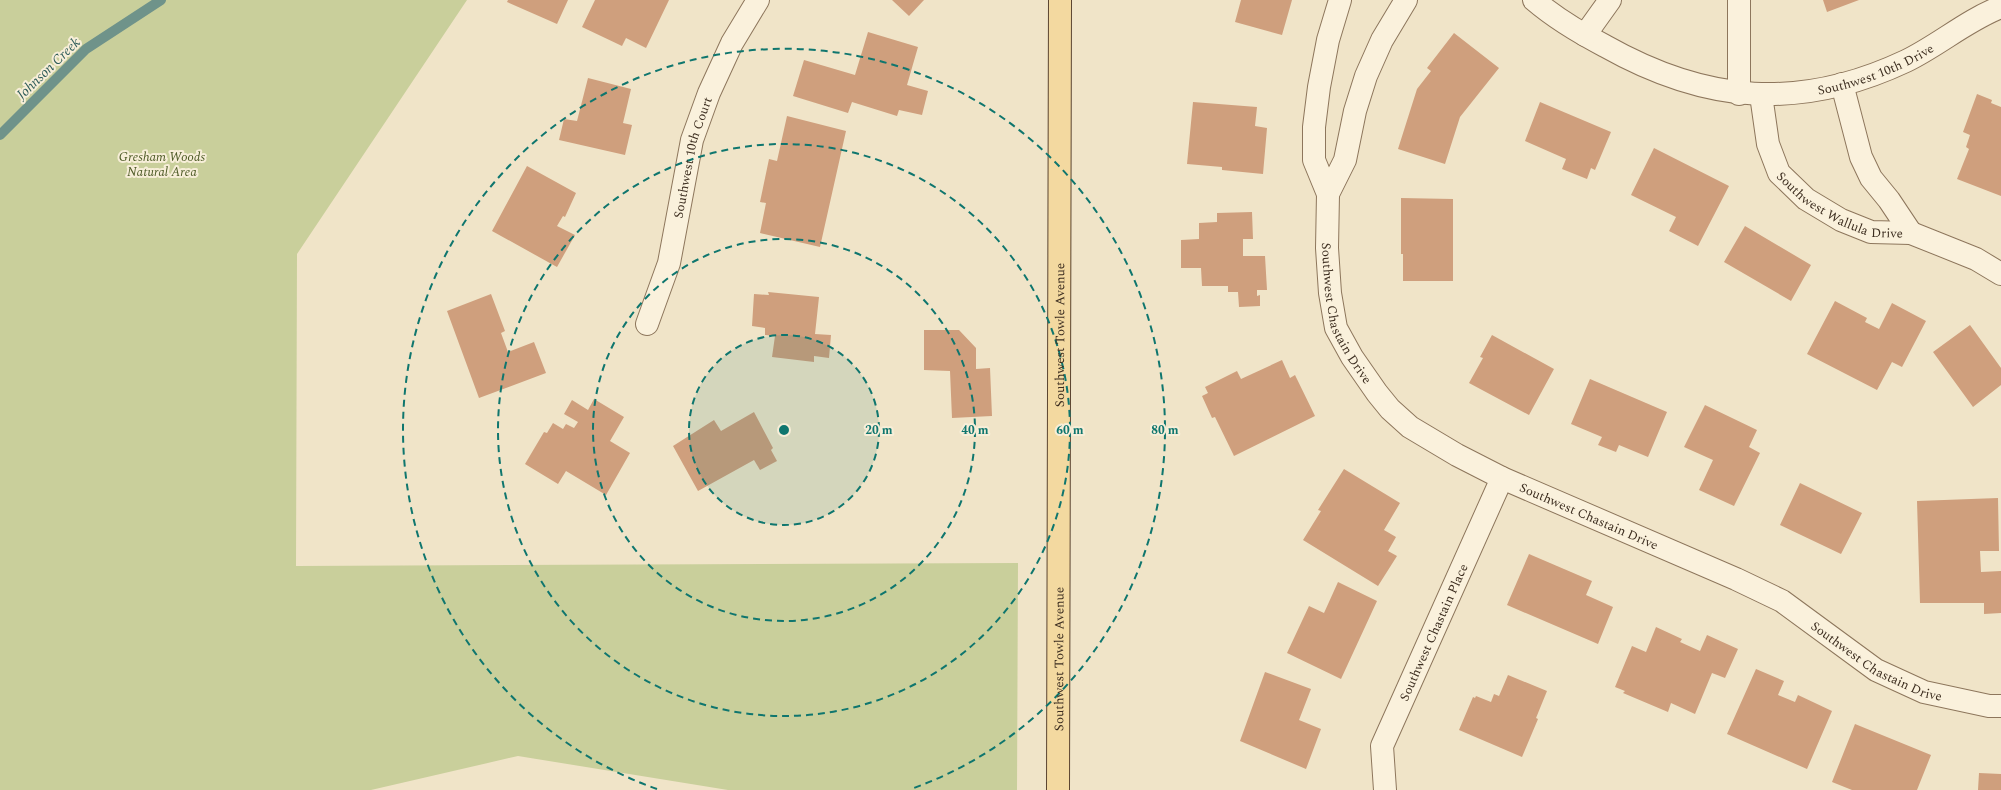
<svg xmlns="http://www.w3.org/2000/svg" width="2001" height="790" font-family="Spectral,serif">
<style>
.green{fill:#c9cf9b}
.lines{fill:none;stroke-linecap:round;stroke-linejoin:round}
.stream{stroke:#6f938a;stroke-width:10}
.building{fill:#cf9f7d}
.minor-casing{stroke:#8d765c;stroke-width:24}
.major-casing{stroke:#5b4430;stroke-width:24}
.minor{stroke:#faf1dc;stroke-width:22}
.major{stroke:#f3d9a0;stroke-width:22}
.ring{fill:none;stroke:#0f766e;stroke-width:2;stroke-dasharray:7 5}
.labels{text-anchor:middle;stroke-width:4;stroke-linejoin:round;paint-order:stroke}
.street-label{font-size:13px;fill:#3d2e20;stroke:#f7eed8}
.park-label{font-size:13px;font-style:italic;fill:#4d5a26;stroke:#f7eed8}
.water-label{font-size:14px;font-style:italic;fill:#2f5d5a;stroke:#f7eed8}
.centre{fill:#0f766e;stroke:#f7eed8;stroke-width:2}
.ring-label{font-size:12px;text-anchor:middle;font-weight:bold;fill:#0f766e;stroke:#f7eed8;stroke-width:4;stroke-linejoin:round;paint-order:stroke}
</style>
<rect width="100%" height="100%" fill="#f0e4c8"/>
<path class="green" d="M0 0H467L297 254 296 566 1018 563 1017 790H728L518 756 371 790H0Z"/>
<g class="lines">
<path class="stream" d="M0 135 86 49 161 0"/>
</g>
<path class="building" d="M508 0H568L557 24 507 2Z
M595 0H669L646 48 626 38 622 46 582 27Z
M892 0H924L909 16Z
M1241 0H1292L1282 35 1235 22Z
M1823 0H1859L1827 12Z
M868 32 918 47 907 85 928 91 922 115 899 110 897 116 852 102 848 113 793 96 804 60 855 75Z
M1454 33 1499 68 1460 117 1445 164 1398 149 1417 89 1431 71 1427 68Z
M588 78 631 89 623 123 632 125 625 155 559 140 564 119 577 121Z
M1977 94 1992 100 1991 103 2001 107V196L1957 179 1969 149 1966 147 1970 135 1963 132Z
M1193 102 1257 107 1255 126 1267 128 1263 174 1222 170V167L1187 164Z
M1540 102 1611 132 1595 170 1591 168 1587 179 1562 169 1566 159 1525 141Z
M787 116 846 131 820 247 760 233 766 203 760 202 769 159 777 161Z
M1654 148 1729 186 1698 246 1669 231 1676 217 1631 195Z
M527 166 576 193 565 217 563 216 557 226 575 235 557 267 492 231Z
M1401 198 1453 199V281H1403V254H1401Z
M1252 212 1253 239H1243V256H1265L1267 290H1257V296L1260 295V306L1239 307 1238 292H1228V286H1202L1201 268H1181V240L1199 239V223L1217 222V213Z
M1745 226 1811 265 1791 301 1724 262Z
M768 292 819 297 815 334 831 335 829 358 814 356V362L772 357 775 336 765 335V328L752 326 754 294 769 295Z
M491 294 505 331 501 333 508 352 534 342 546 373 479 398 447 311Z
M1835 301 1867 318 1865 322 1879 329 1892 303 1926 321 1902 367 1892 362 1877 390 1807 354Z
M1970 325 2001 368V385L1973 407 1933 352Z
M924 330H959L976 348V369L990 368 992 416 952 418 950 371 924 370Z
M1492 335 1554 369 1529 415 1469 383 1483 358 1480 357Z
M1282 360 1290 378 1295 375 1315 416 1234 456 1215 417 1212 418 1202 396 1208 393 1205 387 1237 371 1241 379Z
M1590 379 1667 412 1648 457 1619 445 1616 452 1598 445 1602 437 1571 424Z
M594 399 624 417 610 441 630 453 606 495 566 471 558 484 525 464 544 432 547 433 553 423 563 429 566 424 574 428 578 422 564 414 572 400 588 410Z
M1705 405 1757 430 1749 447 1760 453 1734 506 1699 490 1713 460 1684 447Z
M754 412 773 448 771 450 777 461 760 470 754 460 698 491 673 446 714 420 721 431Z
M1344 469 1400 503 1384 530 1396 537 1388 551 1397 556 1378 586 1303 540 1321 511 1318 510Z
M1800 483 1862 513 1841 554 1780 525Z
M1998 498 1999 551H1980L1981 572 2001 571V613L1984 614V603H1920L1917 501Z
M1529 554 1592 581 1586 595 1613 607 1598 644 1507 605Z
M1338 582 1377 601 1341 679 1287 653 1309 606 1324 613Z
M1656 627 1682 639 1680 642 1700 651 1707 635 1738 649 1725 678 1712 673 1695 714 1671 703 1668 712 1623 693 1625 691 1615 687 1632 646 1646 652Z
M1756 669 1784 681 1778 695 1795 702 1798 695 1832 711 1807 769 1727 734Z
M1265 672 1311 689 1299 720 1321 729 1306 769 1240 741Z
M1508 675 1547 691 1536 718 1538 719 1522 757 1459 730 1473 697 1475 698 1476 696 1491 702 1494 694 1499 696Z
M1855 724 1931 755 1917 790H1852L1832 782Z
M1979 773 2001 774V790H1978Z"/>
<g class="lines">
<g class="minor-casing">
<g id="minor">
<path id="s1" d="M1340 0 1328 40 1319 87 1314 127V160L1328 194 1327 248 1330 293 1336 328 1352 357 1377 393 1390 409 1410 427 1457 455 1502 478 1736 579 1782 601 1876 670 1924 692 1989 706H2001"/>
<path id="s2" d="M1534 0C1555 18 1580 33 1605 46 1706 103 1800 111 1906 61 1939 45 1967 20 2001 7"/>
<path d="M1739 0V94"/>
<path d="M1585 35 1610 0"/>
<path d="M1842 84 1861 157 1871 178 1889 200 1911 233"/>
<path id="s3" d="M1761 95 1768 144 1779 173 1806 199 1841 220 1871 232 1911 233 1976 259 2001 274"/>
<path d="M1328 194 1345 160 1355 111 1366 76 1382 40 1406 0"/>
<path id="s4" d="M647 324 669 263 692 140 709 93 732 43 758 0"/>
<path id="s5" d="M1385 790 1382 746 1502 478"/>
</g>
</g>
<g class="major-casing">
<g id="major">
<path id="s6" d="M1058 790 1060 0"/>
</g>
</g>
<use href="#minor" class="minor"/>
<use href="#major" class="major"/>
</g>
<circle cx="784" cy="430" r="95" fill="#0f766e" fill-opacity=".12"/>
<g class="ring">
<circle cx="784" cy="430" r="95"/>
<circle cx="784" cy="430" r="191"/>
<circle cx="784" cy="430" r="286"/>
<path d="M657 789A381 381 0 1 1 911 789"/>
</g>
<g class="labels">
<g class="street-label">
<text dy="5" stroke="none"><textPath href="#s2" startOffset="368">Southwest 10th Drive</textPath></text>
<text dy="5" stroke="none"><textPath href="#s4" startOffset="173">Southwest 10th Court</textPath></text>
<text dy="5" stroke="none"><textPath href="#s3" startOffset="152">Southwest Wallula Drive</textPath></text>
<text dy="5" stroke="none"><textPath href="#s1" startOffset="323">Southwest Chastain Drive</textPath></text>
<text dy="5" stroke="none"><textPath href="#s6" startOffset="455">Southwest Towle Avenue</textPath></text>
<text dy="5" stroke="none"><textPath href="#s1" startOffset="659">Southwest Chastain Drive</textPath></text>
<text dy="5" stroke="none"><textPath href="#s5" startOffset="169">Southwest Chastain Place</textPath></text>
<text dy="5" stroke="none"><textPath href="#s6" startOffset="131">Southwest Towle Avenue</textPath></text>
<text dy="5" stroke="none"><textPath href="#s1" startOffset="983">Southwest Chastain Drive</textPath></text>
</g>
<g class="park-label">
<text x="162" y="161">Gresham Woods<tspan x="162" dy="15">Natural Area</tspan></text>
</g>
<g class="water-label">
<text transform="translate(48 68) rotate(-44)" y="5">Johnson Creek</text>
</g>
</g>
<circle cx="784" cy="430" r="6" class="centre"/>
<g class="ring-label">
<text x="879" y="434">20 m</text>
<text x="975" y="434">40 m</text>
<text x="1070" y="434">60 m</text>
<text x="1165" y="434">80 m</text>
</g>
</svg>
